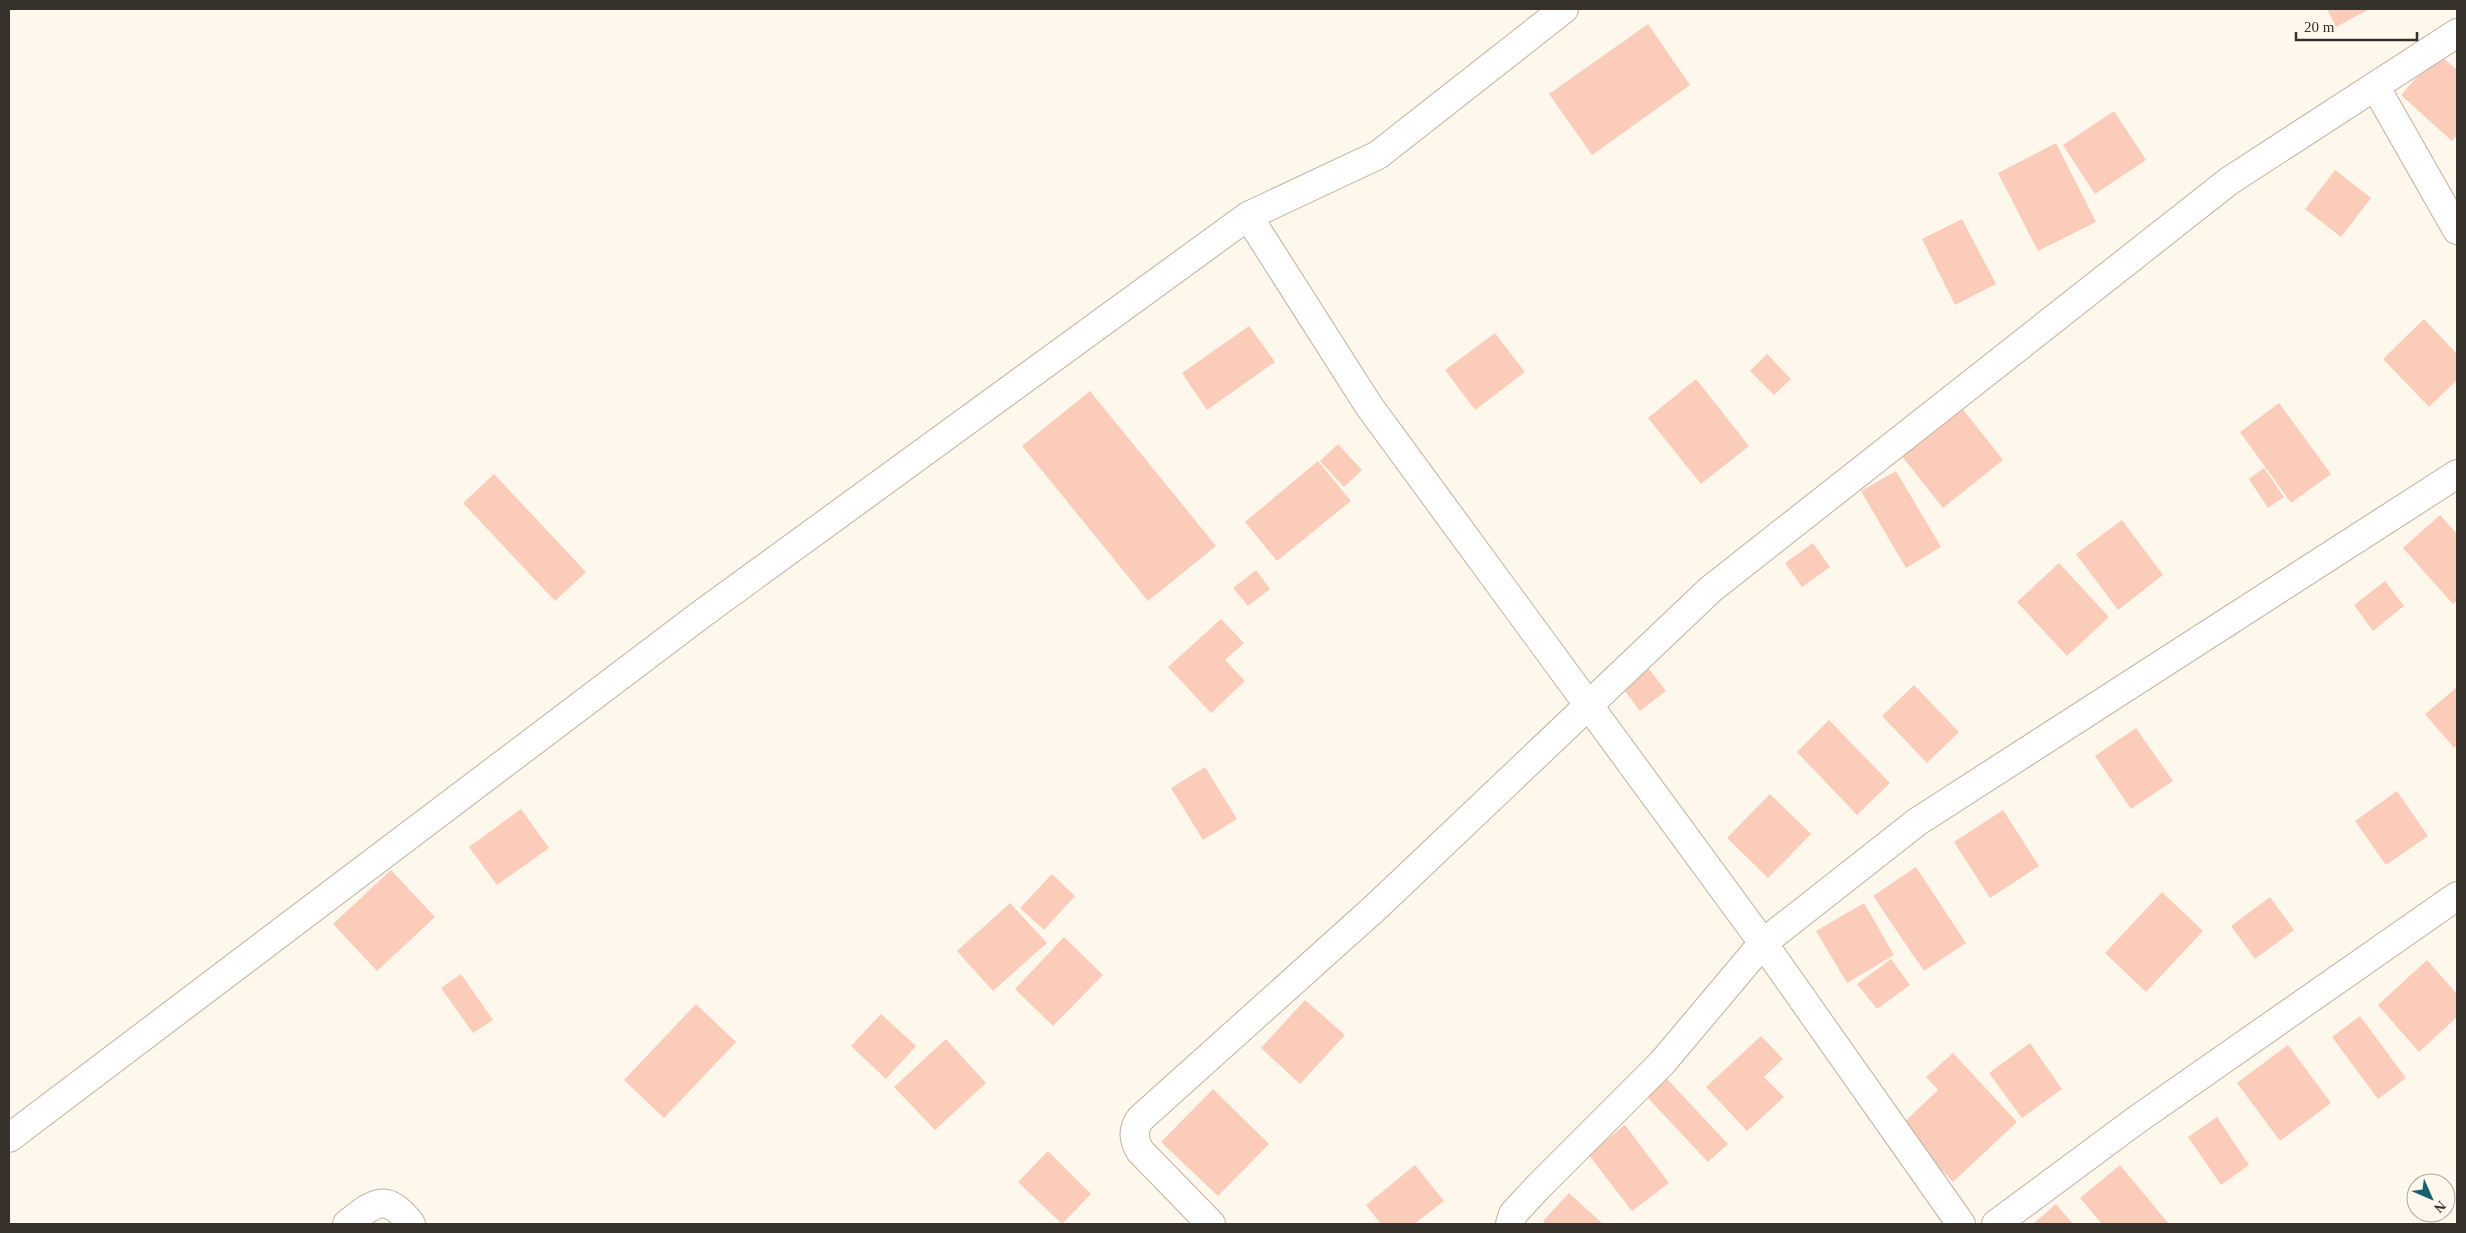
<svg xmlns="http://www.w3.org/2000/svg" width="2466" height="1233" font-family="Georgia,serif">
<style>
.building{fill:#fbccba}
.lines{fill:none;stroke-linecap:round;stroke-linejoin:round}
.minor-casing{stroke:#beb1a0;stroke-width:30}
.minor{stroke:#fff;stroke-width:28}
</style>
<rect width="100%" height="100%" fill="#fef7eb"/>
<path class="building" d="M2327 9H2370L2336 27Z
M1648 24 1690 85 1592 155 1549 94Z
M2438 53 2457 70V135L2452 141 2401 95Z
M2114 111 2146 160 2095 194 2063 145Z
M2056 143 2096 222 2038 251 1998 173Z
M2335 170 2371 198 2341 237 2305 209Z
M1962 219 1996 284 1955 305 1922 239Z
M2424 319 2457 354V380L2429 407 2383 359Z
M1249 326 1275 362 1207 410 1182 373Z
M1495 333 1525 372 1475 410 1445 370Z
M1767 354 1791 379 1774 395 1750 371Z
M1696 379 1749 446 1701 484 1648 418Z
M1090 391 1216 546 1148 601 1022 446Z
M1953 397 2003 460 1943 508 1893 445Z
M2279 403 2331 474 2291 503 2240 432Z
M1338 444 1362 470 1344 487 1320 461Z
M1318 461 1351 501 1277 561 1245 522Z
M2264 468 2284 497 2268 508 2249 479Z
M1896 471 1941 547 1906 568 1861 491Z
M494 474 586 572 555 601 463 503Z
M2440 515 2457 534V601L2453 604 2403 548Z
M2122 520 2163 575 2118 610 2076 554Z
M1813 543 1830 567 1802 587 1785 563Z
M2059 563 2109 617 2067 656 2017 602Z
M1256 570 1270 589 1248 606 1233 588Z
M2385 581 2404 606 2373 631 2354 605Z
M1221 619 1244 643 1225 660 1245 681 1211 713 1168 667Z
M1638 655 1666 691 1640 711 1612 674Z
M1914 685 1959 732 1927 763 1882 716Z
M2456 688 2457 745 2454 748 2425 714Z
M1829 720 1890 783 1857 815 1797 752Z
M2136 728 2173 781 2131 809 2095 756Z
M1205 767 1237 819 1203 840 1171 788Z
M2397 791 2428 836 2386 865 2355 821Z
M1770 794 1811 834 1768 878 1727 838Z
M521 809 549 848 497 885 469 847Z
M2003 810 2039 866 1990 898 1954 842Z
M1916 867 1966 943 1924 971 1873 896Z
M391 870 435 917 377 971 333 924Z
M1052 874 1075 896 1044 930 1020 908Z
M2162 892 2203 931 2146 992 2105 953Z
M2270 897 2294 930 2255 959 2231 926Z
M1010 903 1047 943 993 991 957 951Z
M1864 903 1894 955 1847 983 1816 931Z
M1064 937 1103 975 1053 1026 1015 989Z
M1891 959 1910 985 1877 1009 1857 984Z
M2427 960 2457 994V1017L2419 1052 2378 1005Z
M461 974 493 1020 473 1033 441 988Z
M1305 1000 1345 1035 1300 1084 1261 1048Z
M696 1004 736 1042 664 1118 624 1080Z
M881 1014 916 1046 886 1079 851 1046Z
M2360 1016 2406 1078 2378 1099 2332 1037Z
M1761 1036 1783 1059 1764 1077 1784 1097 1747 1131 1706 1087Z
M946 1039 986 1083 935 1130 894 1087Z
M2030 1043 2062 1089 2022 1118 1989 1073Z
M2288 1045 2331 1103 2280 1141 2237 1083Z
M1953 1053 2017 1122 1953 1182 1900 1126 1938 1090 1926 1077Z
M1667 1079 1728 1144 1708 1162 1647 1097Z
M1213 1089 1269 1144 1218 1196 1161 1142Z
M2217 1117 2249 1165 2221 1185 2188 1137Z
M1625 1125 1669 1183 1632 1211 1588 1154Z
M1048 1151 1091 1194 1062 1224 1018 1182Z
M1415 1165 1444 1201 1414 1224H1381L1366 1205Z
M2120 1165 2169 1224H2102L2080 1198Z
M1569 1193 1603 1224H1546L1543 1221Z
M2056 1204 2073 1224H2033Z"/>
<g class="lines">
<g class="minor-casing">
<path id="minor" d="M2375 86 2457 230
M1248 216 1369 406 1763 943 1961 1224
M9 1138 703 613 1248 216 1378 155 1564 9
M347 1224C375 1202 386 1192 411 1224
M1211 1224 1140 1151C1134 1141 1132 1130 1140 1119L1376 907 1711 589 2229 181 2457 33
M1510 1224 1513 1214 1538 1187 1662 1063 1763 943 1917 822 2457 474
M1996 1224 2135 1121 2457 896"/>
</g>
<use href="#minor" class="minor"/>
</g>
<rect width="2466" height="1233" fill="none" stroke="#36312a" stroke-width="20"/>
<g transform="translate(2431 1198) rotate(135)"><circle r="24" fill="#fef7eb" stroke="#aea89e"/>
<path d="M0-4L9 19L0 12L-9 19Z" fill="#17626e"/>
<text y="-8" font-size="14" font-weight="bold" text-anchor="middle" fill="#36312a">N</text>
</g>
<path d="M2296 32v8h121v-8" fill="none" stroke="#36312a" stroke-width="2.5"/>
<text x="2304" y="32" font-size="15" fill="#36312a" stroke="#fef7eb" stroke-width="4" paint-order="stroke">20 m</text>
</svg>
